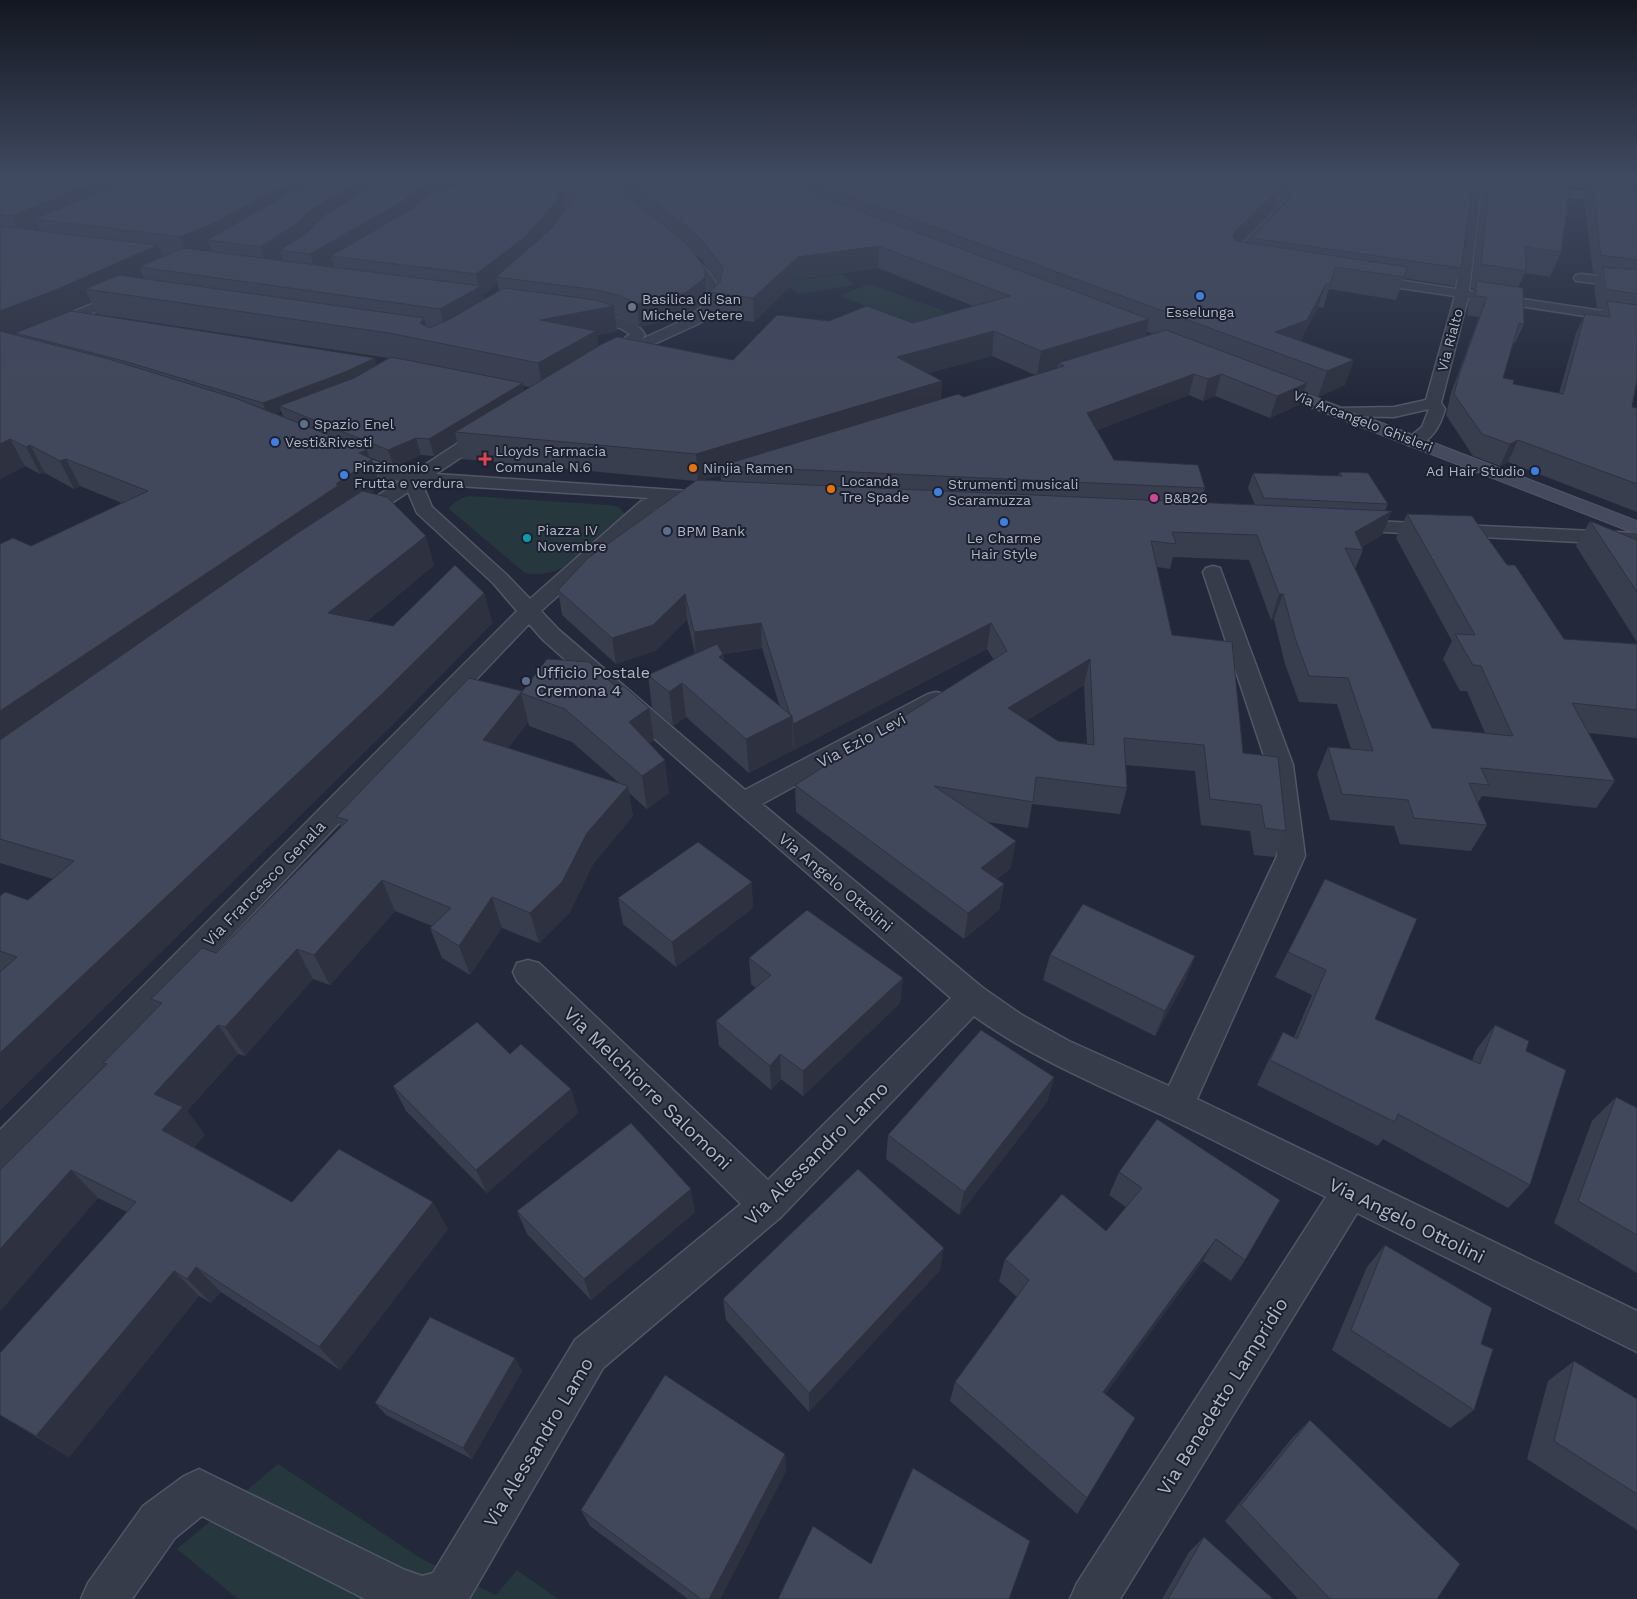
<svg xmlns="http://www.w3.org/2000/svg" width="1637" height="1599" font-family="'Work Sans',sans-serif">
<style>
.green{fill:#26373d}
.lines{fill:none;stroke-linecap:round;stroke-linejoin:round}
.minor-casing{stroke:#525666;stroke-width:3}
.secondary-casing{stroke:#525666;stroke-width:2}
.minor{fill:#373c4b;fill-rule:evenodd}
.secondary{fill:#454a5e;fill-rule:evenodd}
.wall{fill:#393e4f;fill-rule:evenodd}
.shaded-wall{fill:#2e3240}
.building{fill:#42485c;stroke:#2e3240;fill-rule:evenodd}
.shop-dot{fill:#3f7fe0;stroke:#1c2130;stroke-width:2}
.worship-dot{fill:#6b7280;stroke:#1c2130;stroke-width:2}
.service-dot{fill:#5c6f8a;stroke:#1c2130;stroke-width:2}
.health-dot{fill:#e0444e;stroke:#1c2130;stroke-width:2}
.food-dot{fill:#e8710a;stroke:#1c2130;stroke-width:2}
.hotel-dot{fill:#d1479c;stroke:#1c2130;stroke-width:2}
.culture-dot{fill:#0f9aa8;stroke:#1c2130;stroke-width:2}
.labels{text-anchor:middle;stroke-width:4;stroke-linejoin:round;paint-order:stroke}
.far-poi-label{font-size:14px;fill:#b2b6c7;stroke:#1c2130;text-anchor:start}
.far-street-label{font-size:14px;fill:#b2b6c7;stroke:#1c2130}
.poi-label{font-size:16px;fill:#b2b6c7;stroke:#1c2130;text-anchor:start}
.street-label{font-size:16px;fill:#b2b6c7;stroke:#1c2130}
.near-street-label{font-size:19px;fill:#b2b6c7;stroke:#1c2130}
</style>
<rect width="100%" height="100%" fill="#23293a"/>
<path class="green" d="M841 274 855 285 798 294 784 282Z
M869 284 947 312 916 325 839 296Z
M470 496 609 505 619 507 625 514 623 520 562 568C550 574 539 575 525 573L449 509C454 501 461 498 470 496Z
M278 1464 420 1558 496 1595 517 1570 558 1599H238L177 1549Z"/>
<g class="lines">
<g class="minor-casing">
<path id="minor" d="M460 177H470L477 196 472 203 447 205V201L465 196Z
M547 177H558L576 199 580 211 566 237 562 238 556 234 568 211 565 200Z
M1258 177H1266L1285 213 1244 256 1252 257 1254 260 1252 263 1231 261 1229 258 1231 255 1273 213Z
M1476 186 1481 189 1469 291 1637 316V324L1468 298 1441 403 1445 409C1440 426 1432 442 1414 446L1408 445 1405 441 1422 427 1429 409 1394 417 1334 416 1332 413 1334 410 1340 408 1394 407 1426 400 1455 296 1366 283 1359 279 1366 275 1456 289 1471 189Z
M682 249 686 250C703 265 719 279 722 302L709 317 698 324 617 361H607L604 358 611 353 612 348 630 334 620 328 577 319 575 316 582 312C601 316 636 316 645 335L642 339 688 318 708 301 702 281 676 253Z
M1581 274 1637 280V288L1576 281 1574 278 1576 275Z
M126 290 133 294 131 297 0 351V342Z
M490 425 496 426 498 430 496 434 436 474 719 493 721 497 719 501 678 500 655 509 541 611 559 630 745 790 928 694 936 692 944 694 948 699 944 704 762 804 983 988 1022 1015 1069 1041 1169 1086 1277 856 1267 765 1203 572 1206 568 1213 566 1220 568 1293 765 1305 856 1197 1099 1637 1311V1352L1357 1213 1120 1599H1070L1077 1583 1326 1197C1271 1170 1217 1141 1162 1115 1098 1085 1032 1058 974 1016L781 1217 603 1368 469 1599H365L202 1516 175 1538 132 1599H81L88 1583 143 1506 184 1476 199 1469 405 1570 422 1576 433 1573 575 1340 741 1204 517 981 513 972 517 963 528 960 539 963 768 1180 951 998 734 809 543 640 529 624 12 1166 0 1170V1130L517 611 493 583 417 513 408 492 365 521H351L348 517 351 513 400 481 383 478 335 459 332 455 335 451 341 450 393 469 414 472 484 426ZM425 484 649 498 641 501 530 599 507 575 432 507 424 488Z
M1351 520 1637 533V545L1344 530 1341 526 1344 522Z"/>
</g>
<g class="secondary-casing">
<path id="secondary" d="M1226 177H1309L1318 181 1312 184 1231 180Z
M1435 184 1637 195V201L1431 189 1429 187Z
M1267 379 1637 521V534L1261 388 1259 384 1261 380Z"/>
</g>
<use href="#minor" class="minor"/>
<use href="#secondary" class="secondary"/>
</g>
<path class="wall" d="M0 177H459L461 186 470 184 472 180 471 177H558L563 191 566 209 576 196 560 177H1270L1273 185 1275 177H1368L1389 179 1390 177 1571 178 1561 252 1550 277 1525 273 1518 288 1524 324 1515 343H1513L1503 378 1513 384 1559 393 1576 333 1585 314 1600 316 1603 309 1597 308 1594 285 1599 274 1593 273 1584 200 1589 189H1583L1582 177H1637V380L1632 407 1637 408V512L1508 462 1500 466 1473 456 1446 415 1451 393 1479 317 1467 315 1469 300 1474 289 1471 288 1482 195 1486 184 1473 183 1461 268 1454 286 1404 278 1396 300 1329 289 1323 308 1318 307 1300 341 1345 385 1318 397 1304 392 1300 404 1270 418 1215 396 1203 401 1189 395 1097 430 1114 460 1205 488 1201 502 1255 505 1248 488 1253 473 1338 476 1340 472 1388 504 1385 511 1382 535 1362 547 1363 550 1355 569 1432 728 1485 733 1467 691H1460L1443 659 1452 641 1396 538 1407 514 1507 565 1564 639 1637 644V738L1588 733 1615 781 1596 808 1482 796 1478 803 1487 825 1471 851 1400 844 1394 826 1330 820 1317 774 1328 747 1351 749 1337 704 1299 702 1285 664 1274 619 1271 620 1249 560 1173 557 1170 569 1157 567 1172 635 1243 753 1286 831 1274 857 1254 855 1250 831 1201 825 1195 771 1126 765 1127 788 1120 814 1032 804 1028 828 987 822 1011 868 997 879 1004 884 999 910 964 939 796 812 795 785 994 660 987 649 794 750 793 747V750L749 773 686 717 673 726 652 708 648 675 695 653 687 619 657 650 616 664 562 615 558 590 695 481 462 459 457 442 434 456 421 455 394 467 369 457 380 486 371 493 434 565 367 621 393 626 484 593 492 623 393 724 0 1110V896L28 900 53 879 0 863V544L31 546 122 503 80 486 74 489 45 473 40 474 25 466 0 479ZM1276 192 1283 206 1252 238 1251 243 1242 242 1271 213ZM695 254 702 260 719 284 709 292 710 316 754 322 798 279 878 268 973 306 913 323 829 321 733 360 598 346 597 335 617 331 616 317 621 319 639 327 687 316 706 301V291ZM498 283 499 291 484 300 483 295ZM91 302 96 314 389 358 377 365 72 311ZM1146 331 1153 334 1145 336ZM992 356 1035 375 964 397 941 399 942 381 928 373ZM523 386 530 387 524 391ZM281 411 283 416 275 413ZM721 475V481L703 480ZM762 648 780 707 724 661 723 654ZM1084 685 1087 744 1058 741 1026 721Z
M1590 521 1637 540V642L1576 546Z
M522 692 654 740 649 743 669 793 647 809 628 792 633 816 593 864 570 912 539 943 502 928 470 975 442 958 430 928 432 926 395 911 330 985 313 979 245 1056 238 1054 187 1111 205 1135 194 1147 292 1202 448 1229 340 1370 221 1292 211 1303 199 1296 69 1457 0 1415 127 1212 98 1198 0 1311 106 1066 103 1063 157 1008 151 999 216 953 341 827 336 817ZM528 722 529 726 572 742 619 783 508 748Z
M1325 879 1375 1019 1472 1061 1476 1050 1495 1025 1526 1051 1530 1185 1508 1208 1383 1139 1378 1146 1257 1085 1270 1057 1283 1032 1294 1037 1312 995 1275 977Z
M618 898 753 908 676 967 623 924Z
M1050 955 1195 956 1185 981 1155 1036 1043 980Z
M749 958 903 978 900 1003 803 1096 781 1079 771 1090 719 1046 716 1021 756 988 751 984Z
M510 1054 571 1089 578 1113 487 1193 406 1111 393 1086Z
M1054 1077 1047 1102 959 1215 886 1159 888 1135Z
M1616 1097 1637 1108V1273L1554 1223 1592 1121Z
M1119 1172 1245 1260 1231 1281 1203 1261 1105 1394 1087 1498 1077 1514 950 1401 955 1382 1017 1297 999 1281 1005 1259 1106 1231 1126 1207 1109 1195Z
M517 1211 695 1212 591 1300 527 1234Z
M1385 1245 1481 1344 1474 1410 1450 1428 1332 1350 1367 1267Z
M940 1270 809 1412 726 1320 723 1299Z
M515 1358 522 1371 472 1459 386 1415 375 1403Z
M1574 1361 1637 1399V1530L1527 1459 1548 1381Z
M1310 1420 1437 1599H1298L1225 1521 1292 1438Z
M785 1454 786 1471 720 1599H688L590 1526 581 1510Z
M1204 1537 1273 1599H1162L1189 1552Z"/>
<path class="shaded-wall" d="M104 177H146L35 219 40 229 22 237 12 216Z
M301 177H346L207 240 211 250 189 259 180 237Z
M368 177H400L280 250 283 259 268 269 260 247 315 207Z
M454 177H459L463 196 331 256 334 266 317 276 310 254 421 184Z
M563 191 566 211 558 224 496 277 498 283 483 295 486 310 446 333 440 309 479 288 476 274Z
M1276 192 1271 213 1229 254 1233 237 1235 232Z
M158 245 166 267H139L144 278 110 293 85 289 91 302 69 312 0 340V311Z
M879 246 878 268 798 279 754 322 753 298 798 257Z
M705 268 706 301 687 316 639 327 637 304Z
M1326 284 1318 307 1299 344 1275 332Z
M614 306 617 331 597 335 600 357 543 390 538 363 540 320Z
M424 318 430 341 420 323Z
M1149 319 1144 343 1064 366 1058 363 1057 370 1037 376 1041 351Z
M994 331 992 356 896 382 897 357Z
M375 358 378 370 279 406 281 411 268 416 263 403Z
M1354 360 1345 385 1318 397 1327 371Z
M1194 374 1189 395 1083 436 1087 413Z
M1221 374 1215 396 1203 401 1208 379Z
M942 381 940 407 720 466 721 475 698 482 696 454Z
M523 383 526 400 455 432 457 442 434 456 429 439Z
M1307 383 1300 404 1270 418 1277 396Z
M416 438 421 455 394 467 388 450Z
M10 439 25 466 0 479V444Z
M1518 440 1508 462 1500 466 1510 444Z
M30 445 45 473 40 474 26 447Z
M367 450 370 460 372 459 380 486 0 757V711L336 484 359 453Z
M66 459 80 486 74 489 60 461Z
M1392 511 1382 535 1358 549 1355 532Z
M426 536 434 565 340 643 328 613Z
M484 593 492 623 393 724 0 1110V1053Z
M685 594 687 619 657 650 616 664 612 638Z
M1279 594H1283L1274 619 1271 620Z
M761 623 762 648 696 657 694 632Z
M991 623 987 649 794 750 793 724Z
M723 654 726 687 719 657Z
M1090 659 1084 685 1004 735 1008 708Z
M682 683 686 717 673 726 669 692Z
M522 691 523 694 521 693 528 722 491 770 483 740Z
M649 708 654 740 634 755 629 722Z
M792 716 793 750 749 773 746 739Z
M665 760 669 793 647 809 642 776Z
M628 786 633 816 593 864 570 912 539 943 530 913 587 833Z
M1016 841 1011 868 977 894 981 868Z
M382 880 395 911 330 985 314 955Z
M752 882 753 908 676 967 672 942Z
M1004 884 999 910 964 939 968 913Z
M492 897 502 928 470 975 459 946Z
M297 949 313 979 245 1056 225 1027Z
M1195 956 1185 981 1155 1036 1165 1011Z
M903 978 900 1003 803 1096V1071Z
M218 1025 238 1054 187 1111 205 1135 185 1158 162 1130 154 1094Z
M780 1054 781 1079 771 1090 770 1066Z
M1054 1077 1047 1102 959 1215 964 1192Z
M571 1089 578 1113 487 1193 476 1170Z
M71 1170 98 1198 0 1311V1249Z
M691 1189 695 1212 591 1300 584 1279Z
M433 1202 448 1229 340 1370 319 1347Z
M1216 1239 1203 1261 1093 1411 1103 1392Z
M944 1248 940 1270 809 1412V1393Z
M196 1267 221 1292 211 1303 187 1279Z
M174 1271 199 1296 69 1457 36 1436Z
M515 1358 522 1371 472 1459 463 1448Z
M785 1454 786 1471 720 1599H709Z"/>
<path class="building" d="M0 177H104L99 180 12 216 0 215Z
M126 177H301L212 224 180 237 35 219 109 188Z
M322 177H368L315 207 295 225 260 247 207 240 285 196Z
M390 177H454L421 184 403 201 310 254 280 250 306 234 325 215Z
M474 177H558L560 181 563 191 555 203 525 237 476 274 331 256 413 208 431 192 470 184Z
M574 177H605L689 246 705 268V278L685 293 637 304 618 295 597 290 496 277 551 229 579 192Z
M624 177H769L1149 319 1041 351 994 331 897 357 942 381 696 454 455 432 602 344 617 337 733 360 777 315 829 321 867 306 913 323 1010 296 879 246 798 257 753 298 709 292 720 282 723 268 700 238Z
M797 177H1270L1276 192 1235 232 1233 237 1236 241 1407 267 1404 277 1335 267 1330 285 1326 284 1307 320 1275 332 1354 360 1327 371Z
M1280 177H1368L1393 179 1392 177H1442L1474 179 1461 268 1252 238 1291 197Z
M1490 177 1571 178 1561 252 1525 247 1526 271 1481 264Z
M1592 184 1637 186V260L1601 255Z
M0 226 158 245 58 289 0 311Z
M183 248 481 286 440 309 139 267Z
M1603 267 1637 270V294L1606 289Z
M119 275 424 318 420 323 429 328 450 319 504 288 596 300 614 306 540 320 596 331 538 363 389 333 85 289Z
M1477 281 1523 288 1524 324 1519 323 1503 378 1514 380 1513 384 1563 394 1585 314 1610 317 1607 301 1637 305V380L1632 407 1637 408V484L1518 440 1510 444 1482 434 1454 394 1460 372 1487 297 1475 296Z
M71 311 375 358 345 372 263 403 124 361 15 333Z
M1166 330 1307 383 1277 396 1221 374 1208 379 1194 374 1087 413 1114 460 1198 465 1205 488 720 466 958 394 964 397 1064 366 1058 363Z
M0 331 105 358 235 398 367 450 359 453 372 459 336 484 339 485 0 711V544L13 538 31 546 148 491 66 459 60 461 30 445 26 447 10 439 0 444Z
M391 357 523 383 429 439 416 438 388 450 279 406 354 378Z
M1340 472 1368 473 1388 504 1264 498 1253 473 1342 476Z
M697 480 1392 511 1355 532 1363 550 1345 548 1432 728 1513 736 1481 666 1473 665 1455 634 1475 635 1407 514 1472 516 1507 565H1515L1564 639 1637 644V710L1572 703 1615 781 1481 768 1489 785 1469 783 1487 825 1414 818 1408 800 1342 794 1328 747 1373 751 1348 678 1309 676 1295 638 1283 594H1279L1257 535 1172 532 1176 544 1151 541 1172 635 1232 642 1243 753 1278 757 1286 831 1265 828 1261 805 1210 799 1204 745 1124 738 1127 788 1036 777 1033 802 934 786 1016 841 981 868 1004 884 968 913 795 785 1007 651 991 623 793 724 792 716 790 715 761 623 694 632 685 594 653 625 612 638 558 590 588 558ZM1090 659 1094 745 1058 741 1008 708Z
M362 491 387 497 426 536 328 613 393 626 455 565 484 593 382 694 0 1053V972L17 957 0 951V896L5 892 28 900 74 861 0 839V740L296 534Z
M1590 521 1637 540V592Z
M717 644 723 654 719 657 792 716 746 739 682 683 669 692 648 675Z
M547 659 589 662 618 689 624 686 649 708 629 722 665 760 642 776 565 709 521 693Z
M469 678 522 691 483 740 628 786 587 833 562 882 530 913 492 897 459 946 430 928 451 908 382 880 314 955 297 949 225 1027 218 1025 154 1094 183 1107 162 1130 292 1202 339 1149 433 1202 319 1347 196 1267 187 1279 174 1271 36 1436 0 1415V1353L136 1202 71 1170 0 1249V1170L107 1064 103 1063 162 1003 151 999 202 948 216 953 348 820 336 817Z
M698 842 752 882 672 942 618 898Z
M1325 879 1417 919 1375 1019 1480 1064 1495 1025 1529 1041 1526 1051 1566 1070 1530 1185 1398 1114 1395 1122 1270 1060 1283 1032 1297 1039 1326 970 1288 952Z
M1083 904 1195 956 1165 1011 1050 955Z
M807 910 903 978 803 1071 780 1054 770 1066 716 1021 771 975 749 958Z
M477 1022 510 1054 521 1044 571 1089 476 1170 393 1086Z
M981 1030 1054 1077 964 1192 888 1135Z
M1616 1097 1637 1108V1235L1578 1201Z
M1157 1119 1280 1200 1245 1260 1216 1239 1103 1392 1135 1418 1087 1498 955 1382 1029 1280 1005 1259 1062 1194 1106 1231 1142 1188 1119 1172Z
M631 1123 691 1189 584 1279 517 1211Z
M858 1169 944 1248 809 1393 723 1299Z
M1385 1245 1492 1308 1481 1344 1493 1349 1474 1410 1351 1330Z
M430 1317 515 1358 463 1448 375 1403Z
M1574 1361 1637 1399V1494L1554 1441Z
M665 1375 785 1454 709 1599H701L581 1510Z
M1310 1420 1460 1564 1437 1599H1330L1241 1505Z
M913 1468 1030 1541 1009 1599H778L813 1526 871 1564Z
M1204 1537 1273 1599H1168Z"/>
<linearGradient id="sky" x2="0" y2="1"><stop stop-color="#131720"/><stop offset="0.44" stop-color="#3f4960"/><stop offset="1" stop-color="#3f4960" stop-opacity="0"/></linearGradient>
<rect width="1637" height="401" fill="url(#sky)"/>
<g class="shop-dot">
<circle cx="1200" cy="296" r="5"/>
<circle cx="275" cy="442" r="5"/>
<circle cx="1535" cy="471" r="5"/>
<circle cx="344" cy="475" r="5"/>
<circle cx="938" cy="492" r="5"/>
<circle cx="1004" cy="522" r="5"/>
</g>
<circle class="worship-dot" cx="632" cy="307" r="5"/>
<g class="service-dot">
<circle cx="304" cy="424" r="5"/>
<circle cx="667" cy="531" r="5"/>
<circle cx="526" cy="681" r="5"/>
</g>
<path class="health-dot" d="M482.5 451.5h5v5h5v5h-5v5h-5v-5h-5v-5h5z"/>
<g class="food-dot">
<circle cx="693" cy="468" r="5"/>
<circle cx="831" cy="489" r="5"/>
</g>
<circle class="hotel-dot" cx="1154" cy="498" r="5"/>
<circle class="culture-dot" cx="527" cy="538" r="5"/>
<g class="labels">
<g class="far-poi-label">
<text x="642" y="304">Basilica di San<tspan x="642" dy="16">Michele Vetere</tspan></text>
<text x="1200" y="317" text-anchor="middle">Esselunga</text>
<text x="314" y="429">Spazio Enel</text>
<text x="285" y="447">Vesti&amp;Rivesti</text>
<text x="495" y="456">Lloyds Farmacia<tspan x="495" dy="16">Comunale N.6</tspan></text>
<text x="354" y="472">Pinzimonio -<tspan x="354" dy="16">Frutta e verdura</tspan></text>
<text x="703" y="473">Ninjia Ramen</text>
<text x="1525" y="476" text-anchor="end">Ad Hair Studio</text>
<text x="841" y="486">Locanda<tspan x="841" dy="16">Tre Spade</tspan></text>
<text x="948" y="489">Strumenti musicali<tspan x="948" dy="16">Scaramuzza</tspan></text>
<text x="1164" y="503">B&amp;B26</text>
<text x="537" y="535">Piazza IV<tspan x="537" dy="16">Novembre</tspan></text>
<text x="677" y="536">BPM Bank</text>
<text x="1004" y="543" text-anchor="middle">Le Charme<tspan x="1004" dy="16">Hair Style</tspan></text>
</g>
<g class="far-street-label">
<text transform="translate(1450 340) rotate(-75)" y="5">Via Rialto</text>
<text transform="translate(1363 421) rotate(21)" y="5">Via Arcangelo Ghisleri</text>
</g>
<g class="poi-label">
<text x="536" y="678">Ufficio Postale<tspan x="536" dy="18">Cremona 4</tspan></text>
</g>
<g class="street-label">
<text transform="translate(861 740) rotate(-28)" y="6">Via Ezio Levi</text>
<text transform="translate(836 882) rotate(40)" y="6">Via Angelo Ottolini</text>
<text transform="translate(264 883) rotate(-46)" y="6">Via Francesco Genala</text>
</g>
<g class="near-street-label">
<text transform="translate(648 1088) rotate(44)" y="7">Via Melchiorre Salomoni</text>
<text transform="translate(816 1153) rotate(-45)" y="7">Via Alessandro Lamo</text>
<text transform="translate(1407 1220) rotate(26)" y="7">Via Angelo Ottolini</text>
<text transform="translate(1222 1396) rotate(-58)" y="7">Via Benedetto Lampridio</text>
<text transform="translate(538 1442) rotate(-59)" y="7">Via Alessandro Lamo</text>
</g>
</g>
</svg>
